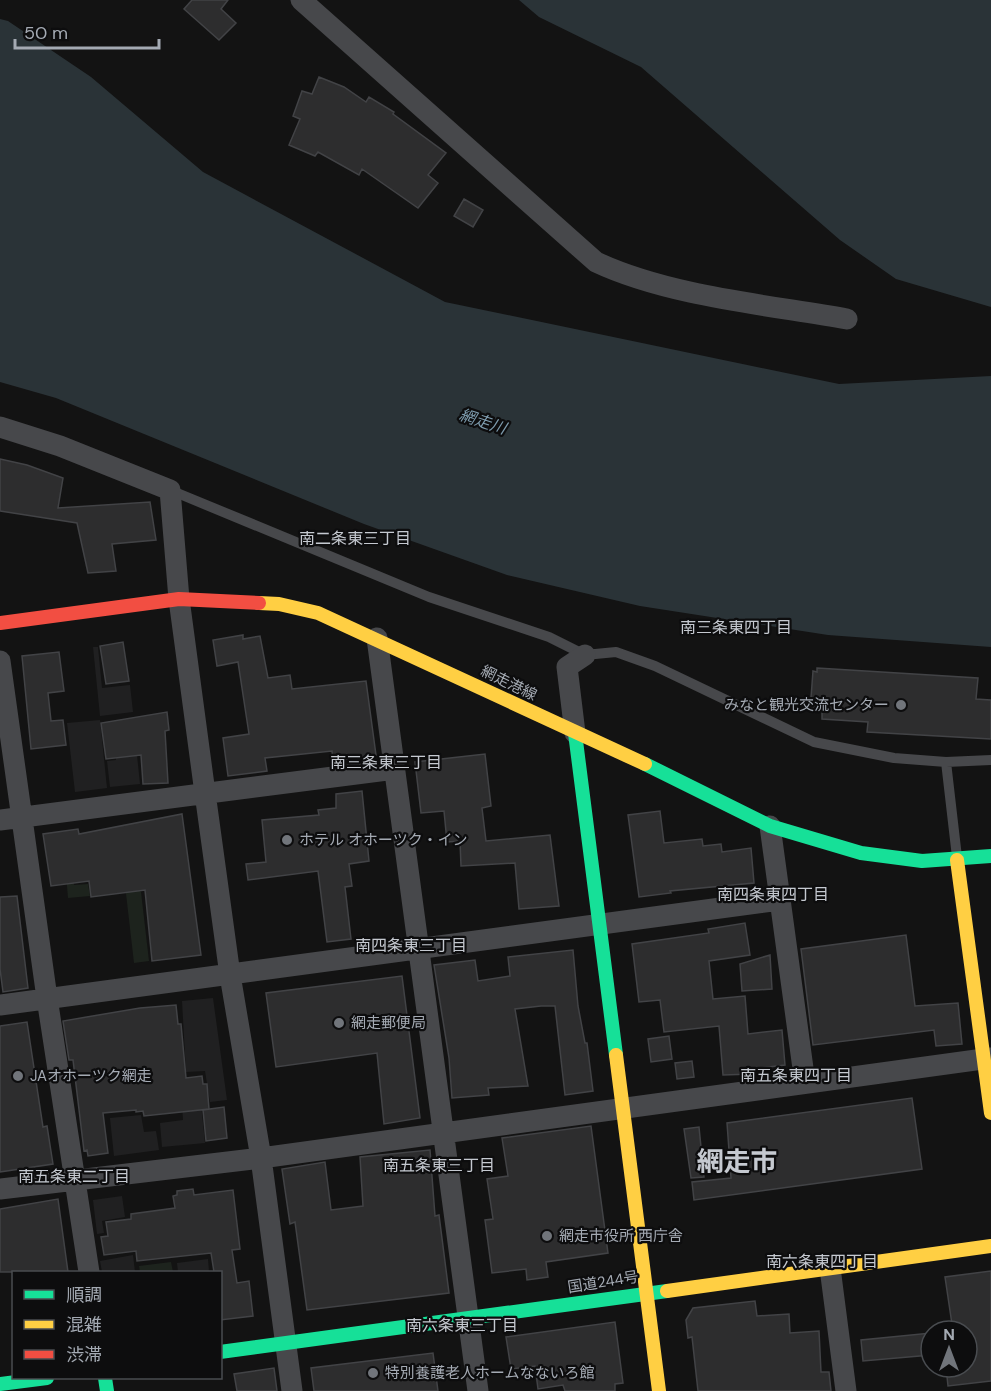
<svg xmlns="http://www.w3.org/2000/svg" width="991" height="1391" font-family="'DM Sans','Noto Sans JP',sans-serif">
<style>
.built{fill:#202021}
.green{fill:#1d231d}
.water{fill:#2a3337}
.building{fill:#2d2d2e;stroke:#424346;stroke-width:1.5}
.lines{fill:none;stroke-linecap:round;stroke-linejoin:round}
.lane{stroke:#47484b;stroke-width:10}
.street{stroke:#47484b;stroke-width:21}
.fast{stroke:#16e098;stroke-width:14}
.slow{stroke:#ffcf43;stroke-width:14}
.jam{stroke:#f24e42;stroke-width:14}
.poi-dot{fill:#71757b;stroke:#0d0d0e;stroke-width:2}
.labels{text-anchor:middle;stroke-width:4.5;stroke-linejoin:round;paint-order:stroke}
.street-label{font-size:15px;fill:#a4aab3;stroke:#0d0d0e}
.poi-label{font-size:15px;fill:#a4aab3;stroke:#0d0d0e;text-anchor:start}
.water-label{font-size:16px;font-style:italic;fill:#7d9bad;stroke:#0d0d0e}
.neighbourhood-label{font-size:16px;fill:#c5c9d0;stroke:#0d0d0e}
.town-label{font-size:27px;font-weight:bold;fill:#c5c9d0;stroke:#0d0d0e}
</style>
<rect width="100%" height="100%" fill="#131313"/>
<path class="built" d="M93 647H98L102 688 130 685 133 712 100 716Z
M100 720 107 788 75 792 67 723Z
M136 746 140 784 110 787 107 761 116 760 115 749Z
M213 998 227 1100 210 1102 205 1071 186 1072 182 1001Z
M201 1104 205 1143 162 1147 160 1123 183 1120 182 1105Z
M141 1115 144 1132 156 1131 159 1150 114 1156 110 1118Z
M122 1196 125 1217 102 1221 104 1233 97 1234 93 1200Z
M133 1255 135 1272H102L100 1261Z
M208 1259 209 1272H178L177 1263Z"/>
<path class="green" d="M65 862H72L74 885 88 884 90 896 68 898Z
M131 884 141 892 149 961 134 963 125 885Z
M171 1262 173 1272H140L139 1266Z"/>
<path class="water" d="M519 0H991V307L896 279 840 240 641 67 539 17Z
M0 19 8 21 91 77 203 172 445 302 839 384 991 376V647L828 635 640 606 507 575 364 524 56 398 0 382Z"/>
<path class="building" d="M192 0H228L221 9 236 23 219 40 184 9Z
M319 77 344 87 366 102 369 97 394 112 393 114 446 153 428 175 438 183 418 208 362 169 359 175 318 152 315 156 289 145 300 119 293 116 302 91 312 94Z
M464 199 483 210 473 227 454 216Z
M0 459 27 465 63 478 58 508 150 502 156 540 112 544 116 571 88 573 77 523 0 511Z
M243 635V639L260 636 268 678 290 675 292 689 366 681 376 755 333 761 332 751 265 758 267 771 228 776 223 738 249 734 238 662 217 666 213 640Z
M123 642 129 681 106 684 100 646Z
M59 652 64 691 48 693 51 721 63 720 66 745 31 749 22 656Z
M817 668 978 678 976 699 991 700V739L867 732 868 722 822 719V711H810L813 671 817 672Z
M167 712 169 730 165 731 168 783 143 784 141 755 106 759 101 723Z
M485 754 491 806 482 808 486 841 550 835 559 906 519 909 515 863 461 866 460 841 447 842 444 811 421 813 415 762Z
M362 791 369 861 349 864 352 886 345 887 351 939 327 942 318 871 248 880 246 864 266 862 262 820 319 815 318 810 336 808V794Z
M660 811 664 843 702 839 703 846 721 844 722 852 751 848 754 883 670 891 671 893 639 897 628 815Z
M182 814 201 955 152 961 145 890 91 897 89 881 51 886 43 834 78 829 79 834Z
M17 896 28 988 3 992 0 969V897Z
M745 923 750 955 709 961 713 999 745 996 748 1034 782 1030 785 1065 751 1069 752 1074 723 1075 719 1026 664 1032 660 1000 639 1002 632 944 709 933 708 929Z
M906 935 915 1006 958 1003 962 1044 936 1046 934 1030 813 1045 801 949Z
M573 950 578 1006 585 1043H587L593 1091 565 1095 555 1006H541L515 1009 528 1086 488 1088 489 1095 452 1098 449 1058 434 965 475 960 478 981 510 976 508 957Z
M770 955 772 989 742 991 740 964Z
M402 976 420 1118 384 1124 377 1053 276 1067 266 993Z
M176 1005 178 1024H181L186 1078 202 1076 203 1084H207L209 1109 144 1116 143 1111 136 1112V1110L103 1113 108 1153 88 1156 87 1150 84 1151 73 1060H69L63 1021 140 1008Z
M27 1022 43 1127 47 1126 53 1164 0 1172V1026Z
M669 1036 672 1059 651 1062 648 1039Z
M692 1061 694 1077 677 1079 675 1063Z
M912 1098 922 1169 694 1200 692 1182 731 1178 727 1123Z
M224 1107 227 1138 206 1141 203 1110Z
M591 1126 608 1253 546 1262 548 1277 527 1280 526 1269 492 1273 485 1220 493 1219 487 1179 508 1176 502 1138Z
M699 1127 704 1177 691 1178 684 1129Z
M430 1150 435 1216 439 1215 449 1293 307 1310 295 1222 290 1224 282 1169 325 1162 331 1210 363 1206 360 1157Z
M193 1189 194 1195 233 1190 240 1249 232 1250 237 1283 249 1281 253 1316 220 1320V1272H214L211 1253 137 1261 136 1251 104 1255 101 1237 108 1236 106 1222 131 1219V1214L175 1208 173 1196 177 1195V1191Z
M58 1199 68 1272H0V1209Z
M991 1271V1381L948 1386 946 1367H967V1331H953L945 1277Z
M755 1301 757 1316 789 1314 790 1333 819 1331 821 1372H829L831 1391H698L692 1337 688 1338 686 1320 693 1308Z
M615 1322 623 1383 615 1384V1391H565L563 1385 538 1389 535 1366 511 1369 506 1337Z
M931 1333V1355L863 1361 861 1340Z
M433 1353 438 1391H314L311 1368Z
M274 1368 277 1391H237L234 1374Z"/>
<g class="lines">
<path class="lane" d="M170 490 429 597 549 637 585 655 616 652 655 666 814 742 894 758 946 762 991 760
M946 762 957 857"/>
<path class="street" d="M301 0 596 262C668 296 769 305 847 319
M0 427 60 446 170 490 179 599 205 793 230 975 261 1158 292 1391
M377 638 478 1391
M0 661 47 998 89 1272
M575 733 567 667 585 655
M0 820 395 769
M770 826 805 1083
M0 1005 780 900
M0 1189 261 1158 991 1058
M830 1268 846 1391"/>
<path class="fast" d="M575 733 616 1055
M645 764 770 826 861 853 922 861 991 856
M220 1352 667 1291
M105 1378 107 1391
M0 1384 47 1378"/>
<path class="slow" d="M259 603 279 604 318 613 645 764
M957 860 991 1113
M616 1055 659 1391
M667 1291 991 1246"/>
<path class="jam" d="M0 623 179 599 259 603"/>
</g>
<g class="poi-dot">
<circle cx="901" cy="705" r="6"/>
<circle cx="287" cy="840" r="6"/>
<circle cx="339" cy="1023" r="6"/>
<circle cx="18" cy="1076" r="6"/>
<circle cx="547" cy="1236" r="6"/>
<circle cx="373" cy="1373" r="6"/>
</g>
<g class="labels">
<g class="street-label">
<text transform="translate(509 683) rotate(26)" y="5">網走港線</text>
<text transform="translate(603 1282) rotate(-9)" y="5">国道244号</text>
</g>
<g class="poi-label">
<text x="889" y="710" text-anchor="end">みなと観光交流センター</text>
<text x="299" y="845">ホテル オホーツク・イン</text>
<text x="351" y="1028">網走郵便局</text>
<text x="30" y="1081">JAオホーツク網走</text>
<text x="559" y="1241">網走市役所 西庁舎</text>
<text x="385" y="1378">特別養護老人ホームなないろ館</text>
</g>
<g class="water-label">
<text transform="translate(483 421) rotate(18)" y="6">網走川</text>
</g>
<g class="neighbourhood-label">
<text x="355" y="544">南二条東三丁目</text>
<text x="736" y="633">南三条東四丁目</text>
<text x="386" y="768">南三条東三丁目</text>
<text x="773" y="900">南四条東四丁目</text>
<text x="411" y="951">南四条東三丁目</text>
<text x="796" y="1081">南五条東四丁目</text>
<text x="439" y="1171">南五条東三丁目</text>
<text x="74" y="1182">南五条東二丁目</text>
<text x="822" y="1267">南六条東四丁目</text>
<text x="462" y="1331">南六条東三丁目</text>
</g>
<g class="town-label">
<text x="737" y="1171">網走市</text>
</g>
</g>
<rect x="12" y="1271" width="210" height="108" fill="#0d0d0e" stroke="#494c50" stroke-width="1.5"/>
<rect x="24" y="1290" width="30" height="9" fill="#16e098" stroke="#494c50" stroke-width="1.5"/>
<text x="66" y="1301" font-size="18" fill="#a4aab3">順調</text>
<rect x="24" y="1320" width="30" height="9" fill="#ffcf43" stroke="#494c50" stroke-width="1.5"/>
<text x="66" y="1331" font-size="18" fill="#a4aab3">混雑</text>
<rect x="24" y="1350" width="30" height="9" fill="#f24e42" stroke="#494c50" stroke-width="1.5"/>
<text x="66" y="1361" font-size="18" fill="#a4aab3">渋滞</text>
<g transform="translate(949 1349)"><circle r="28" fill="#0d0d0e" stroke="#494c50" stroke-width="1.5"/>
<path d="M0-4.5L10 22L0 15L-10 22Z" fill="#71757b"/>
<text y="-9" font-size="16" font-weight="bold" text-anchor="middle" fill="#a4aab3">N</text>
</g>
<path d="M15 39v9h144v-9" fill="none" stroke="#a4aab3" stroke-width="3"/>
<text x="24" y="39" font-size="18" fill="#a4aab3" stroke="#0d0d0e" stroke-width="4.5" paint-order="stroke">50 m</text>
</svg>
